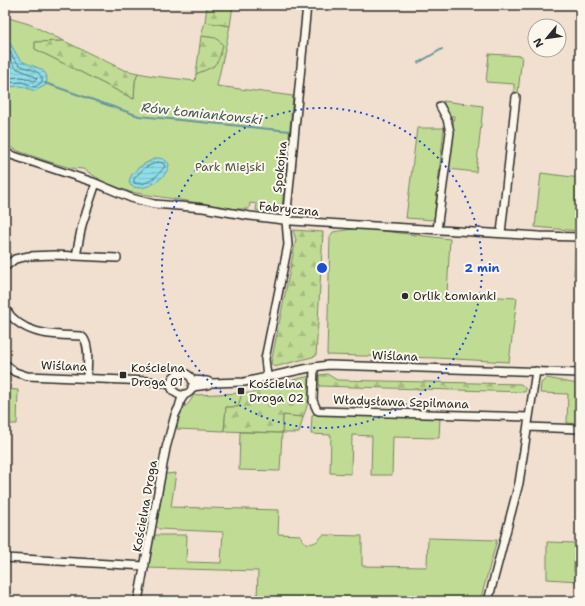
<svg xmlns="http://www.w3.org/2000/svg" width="585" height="606" font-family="'Shantell Sans',sans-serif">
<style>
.green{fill:#c0dc94;stroke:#768460}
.forest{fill:url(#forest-firs);stroke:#768460}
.water{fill:url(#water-rules);stroke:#66969d}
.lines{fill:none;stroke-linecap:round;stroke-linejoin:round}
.shore{stroke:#537377;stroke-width:1}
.stream{stroke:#66969d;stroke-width:2}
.minor-casing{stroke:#2b2b2b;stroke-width:10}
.minor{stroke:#fbf7ec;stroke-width:7}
.ring{fill:none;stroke:#1d4ed8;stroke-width:2;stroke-dasharray:2 4}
.poi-dot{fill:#2b2b2b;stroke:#fbf7ec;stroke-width:1.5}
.labels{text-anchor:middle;stroke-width:4;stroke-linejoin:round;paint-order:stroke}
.park-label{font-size:12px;fill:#505745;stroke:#fbf7ec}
.street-label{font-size:12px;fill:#2b2b2b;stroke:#fbf7ec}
.poi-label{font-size:12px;fill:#2b2b2b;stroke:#fbf7ec;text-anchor:start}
.water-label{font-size:13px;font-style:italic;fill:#44585a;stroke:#fbf7ec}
.centre{fill:#1d4ed8;stroke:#fbf7ec;stroke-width:2}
.ring-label{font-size:12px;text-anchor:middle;font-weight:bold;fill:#1d4ed8;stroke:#fbf7ec;stroke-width:4;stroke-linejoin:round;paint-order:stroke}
</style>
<defs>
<pattern id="forest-firs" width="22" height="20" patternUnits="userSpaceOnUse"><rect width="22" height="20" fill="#c0dc94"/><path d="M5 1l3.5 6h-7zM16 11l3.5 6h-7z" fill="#a5bd80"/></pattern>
<pattern id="water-rules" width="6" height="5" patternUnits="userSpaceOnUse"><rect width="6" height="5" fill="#8edee9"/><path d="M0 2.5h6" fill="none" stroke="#7bbfc8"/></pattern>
</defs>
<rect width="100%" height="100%" fill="#f1e0d0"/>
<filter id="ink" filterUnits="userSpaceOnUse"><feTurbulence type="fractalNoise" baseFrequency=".025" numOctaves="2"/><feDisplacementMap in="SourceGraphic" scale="8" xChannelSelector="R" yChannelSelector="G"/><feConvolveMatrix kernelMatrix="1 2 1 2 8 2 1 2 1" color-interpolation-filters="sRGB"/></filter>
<g filter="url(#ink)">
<path class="green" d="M5 17 29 24 64 41 35 42V49L134 99 135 81 138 73 154 76 195 81 196 74 214 66 215 38 201 36 205 22 230 26 217 86 293 96 282 208 274 206V212L271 214 256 210 257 204 250 203 249 209H236L130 192 104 182 83 169 71 168 50 162 18 151 5 144Z
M489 54 522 56 518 93H514V84L486 82Z
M443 101 483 106 476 172 448 169 454 116H449Z
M417 128H444L434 220 406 218Z
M541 173 580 178V231L535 227Z
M358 228 450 239 447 294 517 298 509 362 437 358 327 355 330 237 333 232Z
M576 245H580V275H574Z
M547 378C558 380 569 383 580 384V424L567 423 568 394 540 393 541 383Z
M5 389 18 390 17 424H5Z
M242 393 239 407H226L224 431 177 429 181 407C189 406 190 401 194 395Z
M318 413 440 417 439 438 393 437 392 475H371L372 436 352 435 351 474 330 473 331 435 311 434 312 415Z
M283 415 303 417 299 433H282L280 471 239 470 240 432 282 433Z
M176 473 171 507 279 510 278 534 301 535 302 540 306 543C314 545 318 541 323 535L362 536V566L427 567 428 538 497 540 480 601H257L258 571 147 568 154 535H187L186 562 221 563 223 532 159 529 156 526 165 476 166 474Z
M547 542 575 543 574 572H580V601H578L579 581 547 579Z"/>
<path class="forest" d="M207 5H233L230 26 205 22Z
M201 36 216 38 223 45C217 67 217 65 196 74Z
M64 41 124 70 138 73 135 81 134 99 35 49V42Z
M293 230 323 232 316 356 274 367 271 363 296 240Z
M327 374 337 380 521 384 526 389 525 392 319 386V375Z
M310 376C310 390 309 404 303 417L283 415 282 433 224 431 226 407H238L242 393H252L271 385Z"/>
<path class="water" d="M5 39C12 42 14 53 20 59 28 68 52 65 46 85L35 91 21 86 5 87Z
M156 158C162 158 165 159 169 164 168 178 145 193 131 186L129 182C131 169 146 163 156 158Z"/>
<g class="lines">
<path class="shore" d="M5 43C9 50 13 60 20 65 28 70 37 68 42 78V82L35 87 22 82 5 83
M5 53 16 68 34 76 37 79 34 81 22 77 5 78
M158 162 163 163 165 166C158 176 146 187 134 183V179L140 172 146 167Z"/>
<path class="stream" d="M418 63 442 49
M45 83 139 116 290 131"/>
<g class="minor-casing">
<path id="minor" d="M5 153 93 182 131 198 154 204 203 208 250 216 292 221 539 236 580 237
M437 230 450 132 447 119 440 106
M501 233 516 97
M76 256 82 225 96 183
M5 267 15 259 29 256 54 255 117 258
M5 308C22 336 53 335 81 336 91 342 87 366 87 378
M5 364 15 372 27 376 149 381 171 385
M314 367 313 401 317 410 319 411 529 417
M171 384a11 11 0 1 1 22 0a11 11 0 1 1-22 0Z
M267 376 265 359 288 245 286 221 307 5
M192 380 207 381 211 383
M192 387 207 385 211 383 244 382 314 367 328 365 580 373
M528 427 580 429
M5 558 145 566
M138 601 166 448 175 415 179 407 181 400 185 394
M488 601 519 483 536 371"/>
</g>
<use href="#minor" class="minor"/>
</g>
</g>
<circle class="ring" cx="322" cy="268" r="160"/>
<g class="poi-dot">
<circle cx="405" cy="296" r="4"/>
<rect x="119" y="371" width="8" height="8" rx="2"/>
<rect x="237" y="387" width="8" height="8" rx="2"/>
</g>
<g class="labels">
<g class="park-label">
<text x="230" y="171">Park Miejski</text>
</g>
<g class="street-label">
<text transform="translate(280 167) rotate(-84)" y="4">Spokojna</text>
<text transform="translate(289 209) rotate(6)" y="4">Fabryczna</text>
<text transform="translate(395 356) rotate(2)" y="4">Wiślana</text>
<text transform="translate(64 366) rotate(2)" y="4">Wiślana</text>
<text transform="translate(401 402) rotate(2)" y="4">Władysława Szpilmana</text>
<text transform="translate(145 506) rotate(-80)" y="4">Kościelna Droga</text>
</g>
<g class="poi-label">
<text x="413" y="300">Orlik Łomianki</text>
<text x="131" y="372">Kościelna<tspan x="131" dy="14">Droga 01</tspan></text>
<text x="249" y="388">Kościelna<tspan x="249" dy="14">Droga 02</tspan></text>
</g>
<g class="water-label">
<text transform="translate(202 113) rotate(6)" y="5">Rów Łomiankowski</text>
</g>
</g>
<circle cx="322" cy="268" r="6" class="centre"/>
<g class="ring-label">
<text x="482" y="272">2 min</text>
</g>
<rect width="585" height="606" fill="none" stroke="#fbf7ec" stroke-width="20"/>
<rect x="10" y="10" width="565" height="586" fill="none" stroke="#2b2b2b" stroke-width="1.5" filter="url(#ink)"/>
<g transform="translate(547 38) rotate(241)"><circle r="19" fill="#fbf7ec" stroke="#a8a59f"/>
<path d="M0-3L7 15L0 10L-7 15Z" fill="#2b2b2b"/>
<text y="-6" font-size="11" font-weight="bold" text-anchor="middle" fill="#2b2b2b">N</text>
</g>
</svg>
